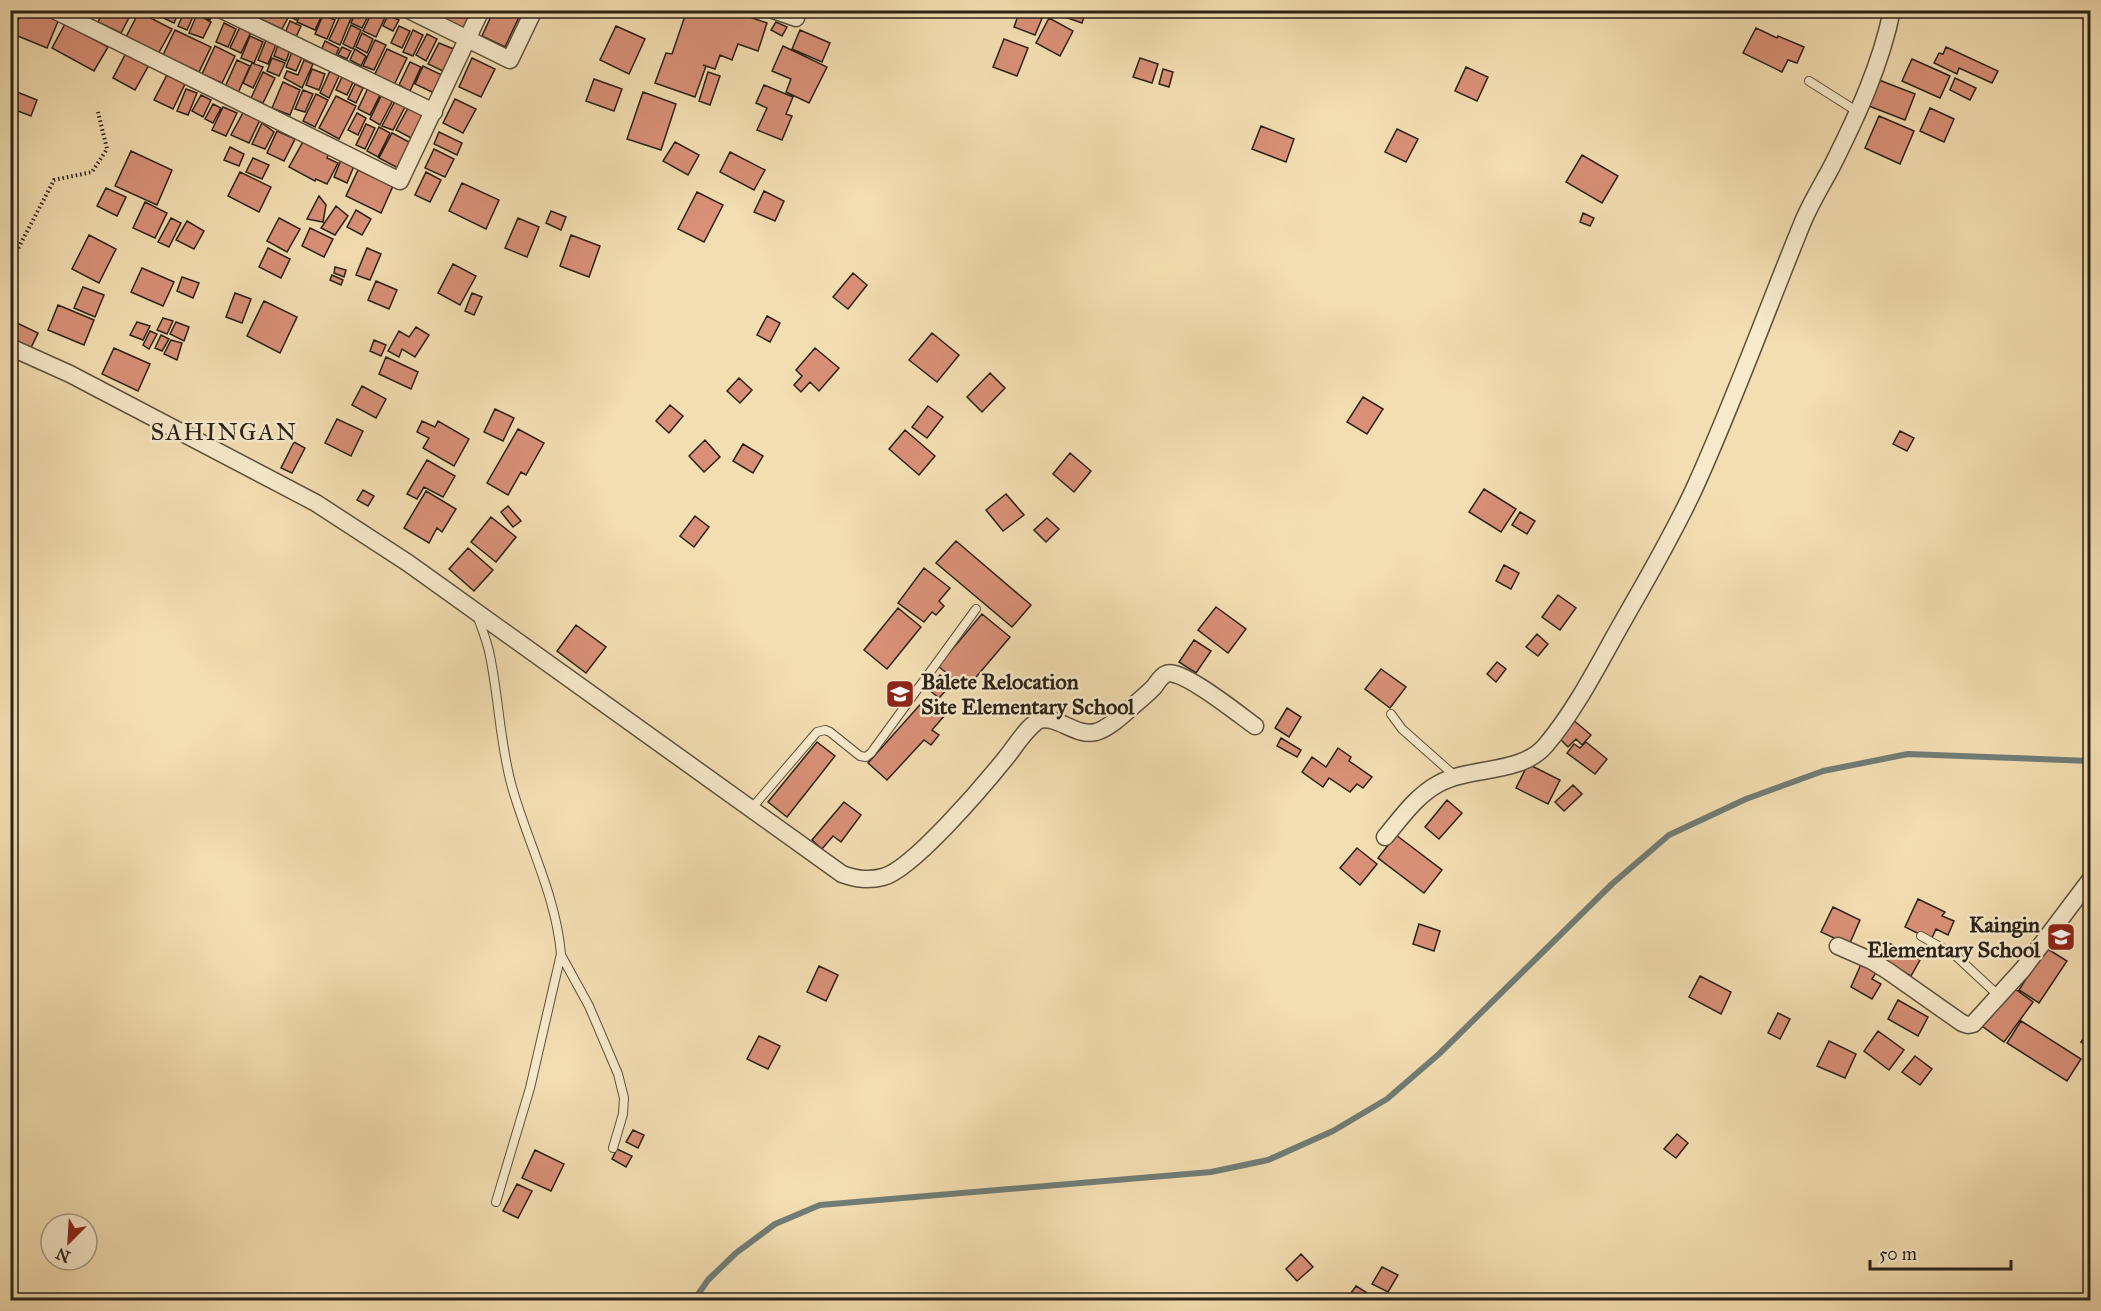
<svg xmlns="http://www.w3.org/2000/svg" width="2101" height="1311" font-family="'IM FELL Great Primer',serif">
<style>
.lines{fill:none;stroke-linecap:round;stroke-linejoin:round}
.stream{stroke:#707d77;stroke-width:6}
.building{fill:#d99077;stroke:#2a2219;stroke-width:1.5}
.service-casing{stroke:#5c513f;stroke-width:10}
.minor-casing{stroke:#5c513f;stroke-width:19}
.path{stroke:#2a2219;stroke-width:4;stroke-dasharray:1.5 3;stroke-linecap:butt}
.service{stroke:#f7eacc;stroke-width:8}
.minor{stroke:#f7eacc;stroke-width:16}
.labels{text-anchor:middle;stroke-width:5;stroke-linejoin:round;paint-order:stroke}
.poi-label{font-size:22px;font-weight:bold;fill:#2a2219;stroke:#f7eacc;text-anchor:start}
.neighbourhood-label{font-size:24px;letter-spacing:1.5px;fill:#2a2219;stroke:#f7eacc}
</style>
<rect width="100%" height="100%" fill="#f3deb1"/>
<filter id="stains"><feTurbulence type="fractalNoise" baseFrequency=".00333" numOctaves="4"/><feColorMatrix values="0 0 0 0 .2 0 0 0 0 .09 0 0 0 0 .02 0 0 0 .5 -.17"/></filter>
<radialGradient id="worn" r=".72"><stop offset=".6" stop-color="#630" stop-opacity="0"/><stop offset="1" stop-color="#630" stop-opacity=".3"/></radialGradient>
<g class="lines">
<path class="stream" d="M694 1300 708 1280 736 1253 775 1224 820 1205 1211 1172 1268 1160 1333 1131 1387 1099 1439 1054 1612 884 1669 835 1746 799 1823 771 1908 754 2090 761"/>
</g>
<path class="building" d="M22 10H37L59 19 47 48 13 34Z
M77 10H92L89 18Z
M104 10H133L121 33 98 22Z
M154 10H180L174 23 153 13Z
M185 10H196L187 30 178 26Z
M198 10H213L214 11 210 20 197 13Z
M264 10H300L296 20 289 16 282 29 260 19Z
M302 10 321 17 315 30 297 22Z
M325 10H339L336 18 325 12Z
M357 10H371L362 28 351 23Z
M373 10 386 15 376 37 363 31Z
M445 10 472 11 463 30 441 20Z
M494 10H511L520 15 505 47 482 36Z
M687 10H729L767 23 758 51 738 44 732 60 720 55 715 69 703 65 706 66 695 97 655 83 666 53 672 54Z
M833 10H848L847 15Z
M1020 10H1028L1043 16 1035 35 1014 27Z
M1061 10H1086L1082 23 1059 15Z
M139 12 172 29 158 54 126 37Z
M342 12 352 16 340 45 329 40Z
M197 14 211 22 203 38 189 33Z
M323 15 335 20 327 39 315 34Z
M388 15 399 20 393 31 383 26Z
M1049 18 1073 31 1060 56 1036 43Z
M290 21 301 26 296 37 285 33Z
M776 22 787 27 782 36 771 30Z
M224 23 236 29 228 47 216 42Z
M65 24 108 47 94 71 52 48Z
M351 25 361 30 353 49 343 44Z
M399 26 410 31 402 48 391 43Z
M616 26 645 39 629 74 600 60Z
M240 27 251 32 241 53 230 48Z
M1756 28 1777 38 1778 36 1804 47 1797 63 1788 60 1782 72 1743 53Z
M175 30 211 47 199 72 163 55Z
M413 30 423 35 413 56 403 52Z
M800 30 830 43 822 62 792 49Z
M362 33 373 39 367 53 356 47Z
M427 34 437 39 426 61 416 55Z
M250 36 263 42 254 63 241 58Z
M267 38 277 42 268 64 258 60Z
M1004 39 1028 48 1017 76 993 67Z
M375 40 386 45 374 70 363 66Z
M325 41 339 48 335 57 321 51Z
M279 42 291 47 286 61 274 56Z
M439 43 456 50 445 72 428 64Z
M215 46 235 56 222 83 202 74Z
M783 46 827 67 809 103 786 92 791 79 772 71Z
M342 47 351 51 347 59 338 55Z
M1946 47 1998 71 1992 83 1959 68 1957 74 1934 63 1939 53 1943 54Z
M293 49 304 53 296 71 286 67Z
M355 49 366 56 361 66 350 60Z
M387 49 407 58 394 85 374 76Z
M127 51 150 63 135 90 113 78Z
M272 58 285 63 279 76 267 71Z
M472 58 495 69 481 97 459 87Z
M1140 58 1158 64 1152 83 1133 77Z
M1912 59 1950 76 1940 98 1902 81Z
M237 60 250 66 238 93 225 87Z
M304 60 313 64 302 88 284 78 287 71 298 75Z
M410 62 421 67 410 91 399 85Z
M252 63 263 67 253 88 243 83Z
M423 66 442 75 434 93 415 84Z
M1466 67 1488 77 1477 101 1455 91Z
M312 69 325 74 319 90 306 85Z
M1163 69 1173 72 1169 87 1159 84Z
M330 71 339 76 329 98 320 93Z
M263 72 275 78 263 103 251 98Z
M708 72 720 76 710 105 699 101Z
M167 75 185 84 173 109 154 100Z
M343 75 354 80 347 95 336 90Z
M1955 78 1976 88 1970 100 1950 90Z
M594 79 622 89 614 111 586 101Z
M1879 80 1915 94 1905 120 1869 106Z
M283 82 300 90 290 115 272 108Z
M355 84 363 88 356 103 348 99Z
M764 85 793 97 786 114 792 116 782 140 757 130 767 108 756 103Z
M369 86 381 93 370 115 358 109Z
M186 89 197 93 188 115 177 111Z
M12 90 37 100 31 116 10 108Z
M303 90 313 94 305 112 295 109Z
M643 92 676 104 661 150 627 139Z
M316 94 328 100 315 127 303 121Z
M382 94 393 100 380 125 370 119Z
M201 95 211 100 203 117 192 111Z
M336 96 356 106 339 139 319 128Z
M455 99 476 109 463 133 443 123Z
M395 101 405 107 393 130 382 126Z
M213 104 221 108 213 123 205 119Z
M223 107 237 113 226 136 212 130Z
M408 108 425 116 413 139 396 130Z
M1930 108 1954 119 1944 142 1920 131Z
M244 111 260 120 249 143 231 135Z
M357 113 366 118 358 135 348 130Z
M1879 116 1914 131 1900 164 1865 148Z
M262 123 274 132 265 149 252 144Z
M366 124 375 128 365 149 356 145Z
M1261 126 1294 139 1286 162 1252 149Z
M379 127 390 133 378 157 367 151Z
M1397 129 1418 139 1406 162 1385 152Z
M277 131 295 139 284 161 267 153Z
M439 132 462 143 457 155 434 144Z
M392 133 411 143 398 168 379 158Z
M304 140 329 153 327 158 338 163 327 184 316 179 315 181 289 167Z
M675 142 699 155 688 175 663 161Z
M230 147 244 154 239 166 224 160Z
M434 149 454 159 445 177 425 168Z
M131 151 172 170 157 205 115 186Z
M730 152 765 170 754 190 720 172Z
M1582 155 1618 176 1602 203 1566 182Z
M253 158 269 165 262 179 246 172Z
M341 160 354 166 347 183 334 177Z
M358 170 393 186 381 213 346 196Z
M240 172 271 187 259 212 228 196Z
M426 172 441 180 430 202 415 195Z
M462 183 499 200 486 229 449 211Z
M106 188 126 197 117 216 97 206Z
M764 191 784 201 775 221 754 212Z
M697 192 723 205 704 242 678 229Z
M319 196 326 205 323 222 307 219Z
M145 202 167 213 155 238 133 228Z
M336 206 348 216 335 235 321 228Z
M356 210 371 219 362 235 347 227Z
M551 211 566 217 561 230 546 223Z
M1583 213 1594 218 1590 226 1580 222Z
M171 218 181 223 169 247 158 242Z
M279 218 300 229 287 252 267 241Z
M518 218 539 227 527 257 505 248Z
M187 221 204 231 194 249 176 240Z
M310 228 333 239 324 257 302 246Z
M89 235 116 249 99 283 72 269Z
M571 235 600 246 589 277 560 266Z
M268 248 290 259 281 278 259 267Z
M367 248 381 254 370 280 356 275Z
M453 264 476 276 460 305 438 293Z
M335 267 346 270 344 277 334 273Z
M142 268 174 282 163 306 131 292Z
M853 273 867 285 848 309 833 297Z
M332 275 343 280 341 285 330 280Z
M182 277 199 283 193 298 177 291Z
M376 281 397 290 389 309 368 300Z
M83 287 104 295 95 317 74 308Z
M235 293 251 299 242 323 226 317Z
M472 293 482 297 474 315 465 311Z
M264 301 297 317 280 353 247 336Z
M58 305 94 320 84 345 48 330Z
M767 316 780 323 770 342 757 335Z
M163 318 173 321 167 334 157 330Z
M15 322 38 333 28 354 10 346V331Z
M137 322 150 326 143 340 130 335Z
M176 322 189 327 184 341 170 334Z
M416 327 429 335 415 357 402 349 399 357 388 351 399 331 409 337Z
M150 331 157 334 149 349 143 345Z
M932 333 959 355 937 382 909 360Z
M161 335 169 339 162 351 155 348Z
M171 340 182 343 177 360 164 354Z
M374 340 386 345 381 356 370 351Z
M114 348 150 364 138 391 102 374Z
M815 348 839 368 819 391 810 382 801 392 794 385 802 376 796 370Z
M386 357 418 372 411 389 379 374Z
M990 373 1005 388 982 412 967 397Z
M739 378 752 390 740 403 727 391Z
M362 386 386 399 376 418 352 405Z
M1363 397 1383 409 1367 434 1347 422Z
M670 405 683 416 669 433 656 421Z
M928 406 943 417 927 438 912 427Z
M495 409 514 418 503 441 484 432Z
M337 419 363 431 351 456 325 443Z
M422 421 435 427 438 421 469 439 454 466 423 448 429 438 417 432Z
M518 429 544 443 526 475 521 472 508 495 487 483Z
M905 430 935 456 919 475 889 449Z
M1900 431 1914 438 1907 451 1893 444Z
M705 440 720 457 704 472 689 456Z
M294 442 305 448 292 473 281 468Z
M743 444 763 456 753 473 733 461Z
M1070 453 1091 471 1074 492 1053 474Z
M427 460 455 476 443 497 424 487 417 499 407 494Z
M1484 489 1516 509 1501 532 1469 512Z
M363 490 374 496 368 506 357 500Z
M426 491 456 509 442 532 437 528 429 543 404 528Z
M1006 494 1024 515 1003 531 986 510Z
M508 506 521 521 513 527 501 512Z
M1520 512 1535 521 1527 534 1512 525Z
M695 516 709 527 694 547 680 536Z
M491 517 516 537 496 562 471 542Z
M1047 518 1059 529 1046 542 1034 530Z
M956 541 1031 605 1012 627 936 563Z
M468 548 493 570 474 591 449 569Z
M1504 565 1519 573 1511 589 1496 581Z
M924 568 950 588 939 601 944 606 936 615 932 612 924 622 898 603Z
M1558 595 1576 608 1560 630 1542 617Z
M1216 607 1246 629 1228 653 1198 630Z
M898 608 921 627 887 669 864 650Z
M982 614 1010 637 966 689 938 666Z
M576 625 606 647 586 673 557 651Z
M1537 634 1548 644 1538 656 1526 647Z
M1194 640 1211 651 1196 673 1179 662Z
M1497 662 1506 669 1496 682 1487 674Z
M1381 669 1406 687 1390 708 1365 689Z
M940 675 951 685 939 698 928 689Z
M926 698 945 715 932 730 939 735 931 745 924 740 887 780 868 763Z
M1287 708 1301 717 1289 737 1275 728Z
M1572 719 1591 735 1582 745 1576 739 1568 747 1556 735Z
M1281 738 1301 750 1297 757 1277 746Z
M817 742 835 756 787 817 768 802Z
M1586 742 1607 759 1595 774 1567 753 1574 744 1580 748Z
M1338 748 1351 757 1349 761 1372 777 1363 788 1357 784 1350 792 1329 778 1323 787 1302 772 1312 757 1326 767Z
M1528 764 1560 780 1548 804 1516 788Z
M1573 785 1582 794 1564 811 1555 802Z
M1447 800 1462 813 1439 839 1425 827Z
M844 802 861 815 841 842 833 836 822 849 812 840Z
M1396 835 1442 870 1424 893 1378 858Z
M1357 848 1377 864 1360 885 1340 868Z
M1918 899 1945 912 1942 916 1954 921 1948 935 1936 929 1931 940 1905 927Z
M1833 907 1860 920 1849 945 1821 932Z
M1419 924 1440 931 1434 951 1413 944Z
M1887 942 1920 960 1911 976 1878 957Z
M2046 948 2067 961 2039 1003 2019 990Z
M1862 962 1877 971 1872 979 1881 984 1872 999 1851 987Z
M819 966 838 975 826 1001 807 992Z
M1700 976 1731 992 1721 1014 1689 997Z
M2011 986 2033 1002 2004 1042 1982 1026Z
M1898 1000 1928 1017 1918 1036 1888 1019Z
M1778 1013 1790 1019 1780 1039 1768 1033Z
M2021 1021 2081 1059 2067 1081 2007 1043Z
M2090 1029V1048L2081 1042Z
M1878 1031 1904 1050 1889 1070 1864 1051Z
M759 1036 780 1046 768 1069 747 1059Z
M1829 1041 1856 1054 1845 1078 1817 1066Z
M1915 1056 1932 1069 1920 1085 1902 1072Z
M633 1130 644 1135 638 1148 626 1142Z
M1677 1134 1688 1143 1676 1158 1664 1149Z
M617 1149 632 1156 626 1167 612 1159Z
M535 1150 564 1164 551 1191 522 1178Z
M517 1184 532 1191 518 1218 503 1211Z
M1301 1254 1313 1267 1297 1281 1286 1269Z
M1382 1267 1398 1275 1388 1292 1372 1284Z
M1356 1286 1372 1296 1369 1300H1346Z"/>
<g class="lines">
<g class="service-casing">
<path id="service" d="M1809 81 1858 112
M478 617C482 630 488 643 490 656 499 699 500 745 512 787 528 843 556 896 561 954L530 1088 496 1202
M1391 714 1402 729 1455 776
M751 809 817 732 825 730 830 732 860 756 866 757 871 753 976 609
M1921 936 1956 956 1999 996
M561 955 589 1006 618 1074 624 1098 623 1114 613 1148"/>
</g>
<g class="minor-casing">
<path id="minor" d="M54 10 400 181 481 10
M222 10 434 112
M409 10 510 60 534 10
M773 10 796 18
M10 347 70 374 316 503 408 563 842 874C856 879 868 881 883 877 912 870 984 785 1005 759 1015 747 1025 729 1039 720 1058 715 1075 737 1096 732 1109 728 1123 715 1133 706 1140 700 1147 694 1154 687 1157 683 1161 676 1166 674 1179 666 1241 716 1255 726
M1385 837C1401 818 1416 796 1438 784 1470 766 1521 775 1546 745 1577 708 1599 663 1623 621 1648 577 1674 533 1695 487 1734 401 1766 312 1802 224 1810 204 1822 185 1832 166 1857 116 1881 65 1892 10
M1838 946 1872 961 1888 971 1962 1023 1968 1025 1973 1024 2023 969 2090 880"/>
</g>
<path class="path" d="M10 264 54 180 92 172 107 149 98 112"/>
<use href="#service" class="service"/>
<use href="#minor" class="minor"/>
</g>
<defs>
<g id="school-square" transform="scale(1.5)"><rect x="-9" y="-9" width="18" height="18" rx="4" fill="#8f2418" stroke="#f7eacc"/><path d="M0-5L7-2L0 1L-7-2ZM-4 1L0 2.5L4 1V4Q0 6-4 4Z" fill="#fff"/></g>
</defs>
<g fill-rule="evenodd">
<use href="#school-square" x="900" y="694"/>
<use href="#school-square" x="2061" y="937"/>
</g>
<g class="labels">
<g class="poi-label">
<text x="921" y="689">Balete Relocation<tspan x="921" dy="25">Site Elementary School</tspan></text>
<text x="2040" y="932" text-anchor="end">Kaingin<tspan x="2040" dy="25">Elementary School</tspan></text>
</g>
<g class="neighbourhood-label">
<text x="224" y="440">SAHINGAN</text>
</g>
</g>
<rect width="2101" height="1311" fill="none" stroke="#f3deb1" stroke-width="36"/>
<rect x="12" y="12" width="2077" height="1287" fill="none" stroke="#2a2219" stroke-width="3"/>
<rect x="18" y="18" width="2065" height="1275" fill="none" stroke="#2a2219" stroke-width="1.5"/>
<g transform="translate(69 1242) rotate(204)"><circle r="28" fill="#f7eacc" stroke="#a59a84" stroke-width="1.5"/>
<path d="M0-4.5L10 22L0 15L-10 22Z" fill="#8f2418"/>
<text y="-9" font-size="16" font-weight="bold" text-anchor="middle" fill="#2a2219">N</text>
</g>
<path d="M1870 1260v9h141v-9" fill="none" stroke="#2a2219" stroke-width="3"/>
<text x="1879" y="1260" font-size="18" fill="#2a2219" stroke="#f7eacc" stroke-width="4.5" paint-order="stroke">50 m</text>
<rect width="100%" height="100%" filter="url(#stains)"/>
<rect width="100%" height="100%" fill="url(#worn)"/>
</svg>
